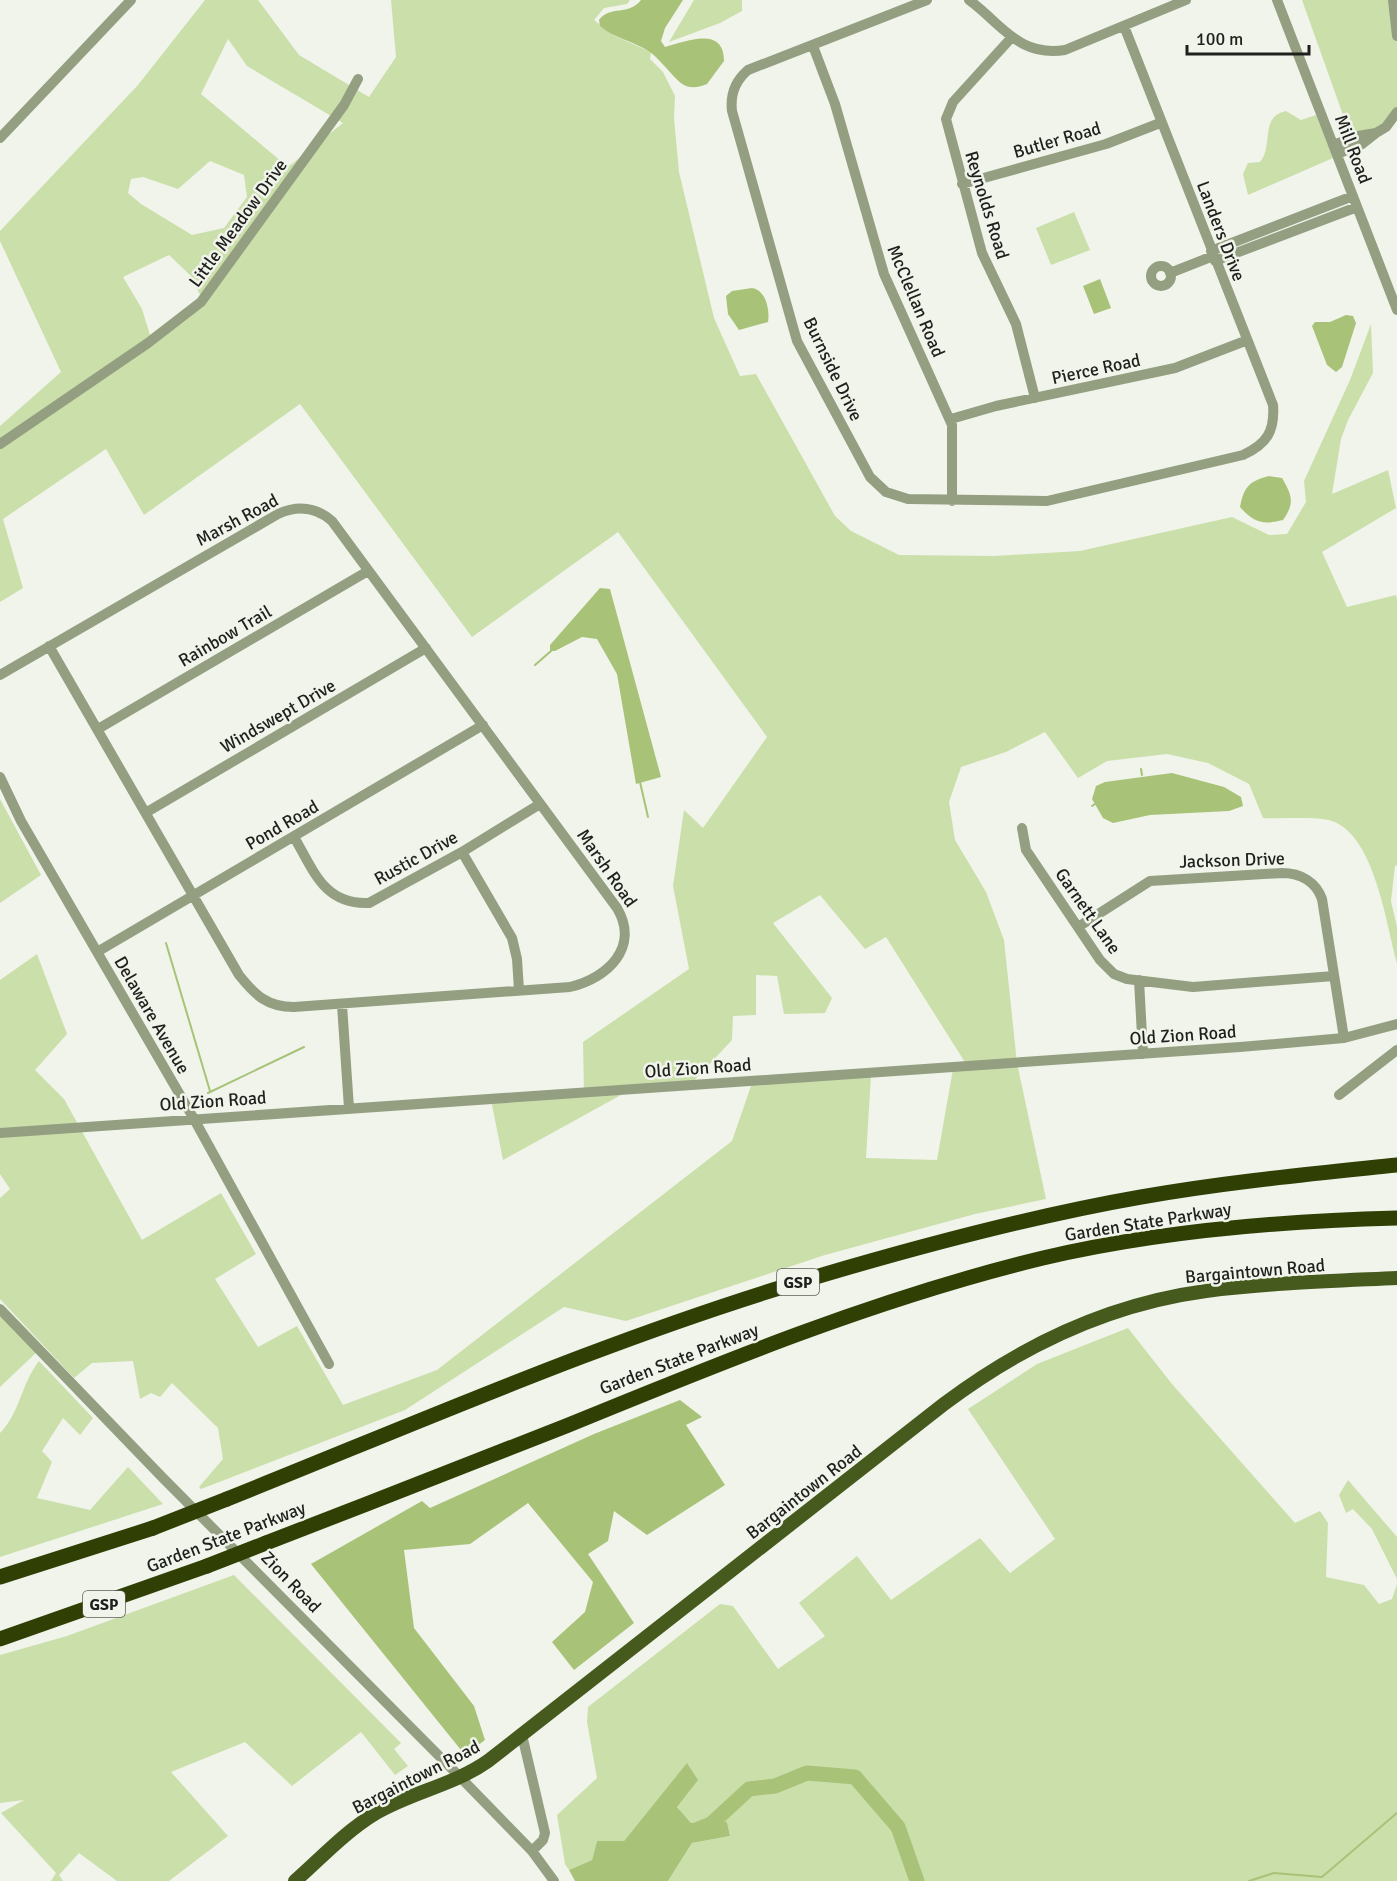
<svg xmlns="http://www.w3.org/2000/svg" width="1397" height="1881" font-family="Signika,sans-serif">
<style>
.green{fill:#cbdfaa;fill-rule:evenodd}
.water{fill:#a8c278}
.lines{fill:none;stroke-linecap:round;stroke-linejoin:round}
.stream{stroke:#a8c278;stroke-width:2}
.river{stroke:#a8c278;stroke-width:15}
.minor{stroke:#939f80;stroke-width:10}
.major{stroke:#475a1e;stroke-width:14}
.highway{stroke:#304005;stroke-width:15}
.highway-bridge{stroke:#304005;stroke-width:15}
.labels{text-anchor:middle;stroke-width:5;stroke-linejoin:round;paint-order:stroke}
.shield{fill:#f0f4eb;stroke:#5e605b;stroke-width:1.5}
.shield-label{font-size:16px;font-weight:bold;fill:#1f201d}
.street-label{font-size:18px;fill:#1f201d;stroke:#f0f4eb}
</style>
<rect width="100%" height="100%" fill="#f0f4eb"/>
<path class="green" d="M205 0H258L299 55 369 97 396 57 391 0H630L627 4 604 8 594 20 615 36 651 52 650 59 663 72 675 96 674 118 679 172 714 318 740 376 756 374 835 516 851 531 899 555 994 556 1080 551 1232 517 1269 535 1287 534 1306 502 1304 481 1350 380 1371 324 1373 373 1348 420 1341 439 1332 494 1388 470 1396 508 1322 552 1347 607 1396 595 1397 599V866L1395 865 1391 901 1397 927V963C1386 924 1375 836 1332 821 1318 816 1280 819 1263 818L1249 784 1208 763 1167 754 1107 761 1078 778 1045 732 1006 752 961 767 949 802 955 840 986 892 1004 940 1017 1063 1046 1199 975 1214 825 1255 626 1321 564 1307 405 1410 201 1489 199 1487 223 1459 218 1428 172 1383 160 1397 151 1393 140 1399 133 1361 92 1363 74 1378 0 1299V1198L10 1189 0 1174V980L37 954 67 1034 35 1070 64 1099 142 1240 221 1193 256 1254 215 1279 258 1347 297 1326 343 1405 437 1370 732 1141 752 1083 871 1075 866 1158 937 1160 953 1069 968 1067 886 937 865 949 820 895 773 923 832 998 825 1013 784 1014 777 976 756 975V1015L733 1016 732 1040 689 1086 630 1090 503 1160 491 1100 584 1093 583 1042 689 969 673 886 684 810 703 828 767 737 618 532 472 637 300 404 144 515 106 449 3 519 23 588 0 602V426L61 372 0 241V231L138 85ZM228 39 247 66 343 123 288 167 201 94ZM210 161 244 175 247 197 224 228 192 235 141 204 128 193 131 179 143 177 178 189ZM169 255 191 276 201 297 150 335 142 309 123 277Z
M694 0H742V11L720 23 669 42Z
M1302 0H1397V114L1353 143Z
M1286 111 1301 120 1316 115 1333 158 1248 195 1243 174 1248 163 1260 162C1274 145 1259 117 1286 111Z
M1074 212 1090 250 1051 265 1036 228Z
M0 799 41 875 0 903Z
M0 1309 39 1350 0 1387Z
M1128 1328 1172 1384 1295 1523 1320 1511 1328 1523 1326 1577 1364 1585 1379 1604 1392 1599 1397 1584V1881H668L692 1843 730 1836 727 1822 691 1823 677 1807 687 1764 624 1841H597L592 1860 569 1870 565 1864 557 1815 597 1778 587 1722 588 1707 720 1604 733 1606 778 1669 825 1636 799 1603 857 1556 891 1600 980 1538 1010 1573 1055 1539 968 1409 1037 1364Z
M39 1361 93 1418 80 1435 63 1418 42 1451 52 1462 37 1498 90 1510 128 1467 163 1504 0 1557V1433C20 1413 21 1384 39 1361Z
M1348 1480 1397 1537V1579L1372 1529 1353 1509 1346 1513 1339 1495Z
M234 1575 401 1743 394 1749 408 1766 395 1775 361 1732 292 1786 245 1742 171 1772 228 1836 169 1881H117L79 1853 59 1875 63 1881H51L56 1873 1 1813 24 1800 0 1803V1655L67 1636Z"/>
<path class="water" d="M641 0H683L665 28 661 41 665 47C685 42 724 25 724 61L707 84C700 87 691 89 684 85 676 81 661 60 650 52 634 41 615 39 600 26L599 20C610 5 629 16 641 0Z
M1100 279 1111 308 1094 314 1083 286Z
M752 288C766 290 770 310 768 322L739 330 728 314 726 296 732 291Z
M1346 315 1353 316 1356 323 1342 367 1336 372 1327 365 1312 326 1315 322H1330Z
M1269 476 1282 478C1292 495 1295 503 1283 520 1263 525 1254 523 1240 507 1244 487 1249 481 1269 476Z
M600 588 610 589 661 777 636 784 617 674 597 639 582 637 555 651H550V645Z
M1172 773 1224 787 1241 797 1243 806 1229 811 1150 815 1113 823 1103 818 1092 799 1096 786 1105 782Z
M680 1400 702 1417 686 1425 725 1485 647 1535 614 1511 608 1541 588 1554 634 1623 574 1670 552 1642 585 1612 593 1582 528 1503 470 1544 404 1550 414 1628 474 1706 485 1740 465 1755 311 1564 422 1501 430 1508 594 1434Z
M687 1763 698 1780 677 1807 691 1823 727 1822 730 1836 692 1843 668 1881H575L569 1870 592 1860 597 1841H624Z"/>
<g class="lines">
<path class="stream" d="M535 665 551 651
M1141 769 1142 775
M640 782 648 817
M1092 806 1095 804
M166 943 210 1091
M208 1093 304 1047
M1249 1881 1274 1873 1322 1877 1397 1813"/>
<path class="river" d="M696 1830 711 1824 749 1789 775 1786 807 1773 855 1777 898 1827 917 1881"/>
<path class="minor" d="M927 0 748 70C735 81 730 94 732 111L797 341 870 477 886 492 908 499 1047 501 1243 455C1267 444 1275 431 1273 405L1124 26
M969 0C1002 24 1018 57 1065 50L1186 0
M1277 0 1397 310
M1393 0 1397 36
M1012 37 953 102 946 119 982 253 1016 324 1035 398
M813 46 835 104 884 274 952 425V501
M1376 133 1386 127 1397 112
M0 138 131 0
M1333 145 1358 136 1376 133 1362 144 1337 154
M962 184 1106 144 1160 123
M1211 251 1353 196
M1215 261 1357 207
M1151 276a10 10 0 1 1 20 0a10 10 0 1 1-20 0Z
M1170 273 1213 256
M951 419 996 406 1175 368 1245 341
M0 444 148 343 201 302 344 105 358 79
M0 675 278 514C298 505 316 507 332 521L617 908C640 947 608 978 570 987L294 1007C267 1007 255 995 239 975L49 646
M98 729 368 571
M0 777 21 821 194 1119 329 1364
M147 812 426 648
M1022 828 1026 850 1100 960 1114 974 1127 979 1193 987 1334 976
M294 837C314 871 324 905 369 903L462 852 540 804
M462 852 512 938 517 959 519 990
M1078 927 1150 881 1282 873C1301 873 1316 882 1322 899L1344 1038
M97 952 483 725
M1139 980 1143 1054
M342 1005 349 1108
M1339 1095 1397 1050
M0 1133 1240 1047 1344 1038 1397 1024
M0 1309 162 1477 461 1778 532 1851 554 1881
M522 1735 545 1833 543 1840 532 1851"/>
<path class="major" d="M295 1881C321 1858 346 1831 376 1813 412 1792 454 1785 488 1761L944 1404C1021 1346 1109 1304 1206 1291 1268 1283 1334 1281 1397 1278"/>
<path class="highway" d="M227 1499C422 1421 617 1335 819 1276 924 1245 1032 1216 1141 1197 1226 1182 1311 1174 1397 1165
M266 1543C366 1504 466 1466 566 1426 722 1362 878 1298 1043 1258 1158 1231 1278 1221 1397 1218
M0 1577 153 1528
M0 1639 207 1566"/>
<path class="highway-bridge" d="M153 1528 227 1499
M207 1566 266 1543"/>
</g>
<g class="labels">
<g class="shield">
<rect x="777" y="1269" width="42" height="26" rx="4.5"/>
<rect x="83" y="1591" width="42" height="26" rx="4.5"/>
</g>
<g class="shield-label">
<text x="798" y="1288">GSP</text>
<text x="104" y="1610">GSP</text>
</g>
<g class="street-label">
<text transform="translate(1057 140) rotate(-16)" y="6">Butler Road</text>
<text transform="translate(1353 149) rotate(69)" y="6">Mill Road</text>
<text transform="translate(987 205) rotate(73)" y="6">Reynolds Road</text>
<text transform="translate(238 223) rotate(-54)" y="6">Little Meadow Drive</text>
<text transform="translate(1221 231) rotate(69)" y="6">Landers Drive</text>
<text transform="translate(916 301) rotate(67)" y="6">McClellan Road</text>
<text transform="translate(833 369) rotate(64)" y="6">Burnside Drive</text>
<text transform="translate(1096 369) rotate(-12)" y="6">Pierce Road</text>
<text transform="translate(237 520) rotate(-28)" y="6">Marsh Road</text>
<text transform="translate(225 636) rotate(-30)" y="6">Rainbow Trail</text>
<text transform="translate(278 716) rotate(-30)" y="6">Windswept Drive</text>
<text transform="translate(282 825) rotate(-30)" y="6">Pond Road</text>
<text transform="translate(416 858) rotate(-29)" y="6">Rustic Drive</text>
<text transform="translate(1232 860) rotate(-2)" y="6">Jackson Drive</text>
<text transform="translate(607 868) rotate(55)" y="6">Marsh Road</text>
<text transform="translate(1088 911) rotate(55)" y="6">Garnett Lane</text>
<text transform="translate(152 1015) rotate(60)" y="6">Delaware Avenue</text>
<text transform="translate(1183 1035) rotate(-4)" y="6">Old Zion Road</text>
<text transform="translate(698 1068) rotate(-4)" y="6">Old Zion Road</text>
<text transform="translate(213 1101) rotate(-4)" y="6">Old Zion Road</text>
<text transform="translate(1148 1222) rotate(-9)" y="6">Garden State Parkway</text>
<text transform="translate(1255 1271) rotate(-5)" y="6">Bargaintown Road</text>
<text transform="translate(679 1359) rotate(-21)" y="6">Garden State Parkway</text>
<text transform="translate(804 1492) rotate(-38)" y="6">Bargaintown Road</text>
<text transform="translate(226 1537) rotate(-21)" y="6">Garden State Parkway</text>
<text transform="translate(291 1582) rotate(46)" y="6">Zion Road</text>
<text transform="translate(416 1777) rotate(-27)" y="6">Bargaintown Road</text>
</g>
</g>
<path d="M1187 45v9h122v-9" fill="none" stroke="#1f201d" stroke-width="3"/>
<text x="1196" y="45" font-size="18" fill="#1f201d" stroke="#f0f4eb" stroke-width="4.5" paint-order="stroke">100 m</text>
</svg>
